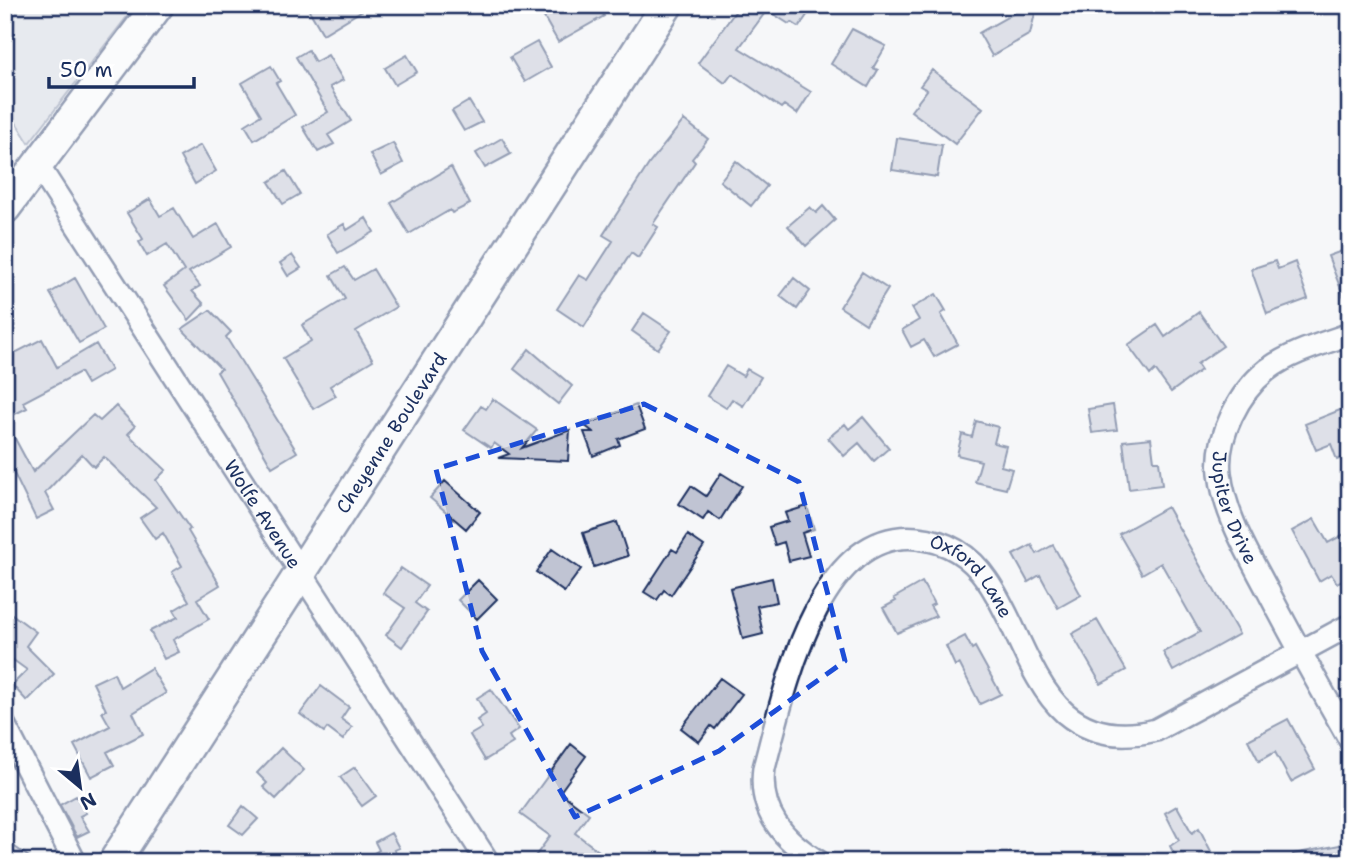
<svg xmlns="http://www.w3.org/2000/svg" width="1355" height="867" font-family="'Shantell Sans',sans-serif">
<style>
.green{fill:#d6d9e2;stroke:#7884a0;stroke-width:2}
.building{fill:#c0c4d3;stroke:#1b2f5e;stroke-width:2}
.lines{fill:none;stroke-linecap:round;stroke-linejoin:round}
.street-casing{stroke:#1b2f5e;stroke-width:26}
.secondary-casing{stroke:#1b2f5e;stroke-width:35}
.street{stroke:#fff;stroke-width:21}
.secondary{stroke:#fff;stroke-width:30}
.marked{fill:none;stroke:#1d4ed8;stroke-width:5;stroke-dasharray:14 9;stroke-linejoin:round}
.labels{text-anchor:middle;stroke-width:5;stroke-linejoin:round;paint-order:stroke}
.street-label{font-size:19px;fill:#1b2f5e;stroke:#fff}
</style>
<rect width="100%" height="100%" fill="#f6f7f9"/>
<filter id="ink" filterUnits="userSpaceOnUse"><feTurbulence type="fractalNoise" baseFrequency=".0143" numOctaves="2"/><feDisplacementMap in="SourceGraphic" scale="14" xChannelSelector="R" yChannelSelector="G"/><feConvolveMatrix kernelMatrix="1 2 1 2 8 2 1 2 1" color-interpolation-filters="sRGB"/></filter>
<g filter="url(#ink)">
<path class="green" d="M5 5H136L29 143 5 105Z"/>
<path class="building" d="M306 5H371L323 34Z
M552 5H598L604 16 558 42 541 12Z
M740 5H814L799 27 791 22 789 24 767 10 739 48 811 92 797 114 784 105 781 108 732 74 725 83 698 63Z
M1018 5H1037L1030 34 992 56 979 33 1016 12Z
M852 29 886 46 873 68 878 70 868 87 831 64Z
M537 42 551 67 525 82 510 57Z
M308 50 315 62 328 55 343 80 330 87 351 121 328 135 334 144 318 152 303 127 328 112 296 57Z
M407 55 417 72 395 85 385 68Z
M271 66 280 81 276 83 295 115 254 140 245 125 261 115 242 83Z
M932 70 983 108 955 144 911 111 927 90 920 86Z
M469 101 482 122 464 131 452 111Z
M684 120 708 139 692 159 695 162 653 224 658 227 638 258 631 253 584 327 557 309 579 275 588 280 613 241 603 235 649 164Z
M502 138 511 154 485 168 476 153Z
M897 138 942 145 937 177 892 170Z
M393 143 403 163 381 175 370 154Z
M201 145 216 171 195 184 180 157Z
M736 161 767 186 751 206 720 181Z
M451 167 470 204 452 213 450 210 409 234 391 203Z
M286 171 300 194 283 204 269 182Z
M150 199 160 216 174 208 193 239 218 224 231 247 189 272 200 286 192 291 204 304 189 320 164 286 184 271 167 244 147 256 139 242 143 239 127 213Z
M823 206 835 220 806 246 788 226 810 207 816 213Z
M366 218 374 232 338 253 327 234 344 224 347 230Z
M1350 248V310H1349L1328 256Z
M292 255 301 268 288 276 280 263Z
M1275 261 1278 269 1295 262 1308 299 1267 314 1251 269Z
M345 267 354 280 373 269 396 307 356 331 373 360 330 386 336 396 313 409 283 358 311 341 302 325 345 299 331 275Z
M862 272 888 289 866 324 840 307Z
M75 278 104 329 79 343 50 293Z
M794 278 810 291 797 309 780 296Z
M936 294 946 311 941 314 958 344 934 357 924 340 911 347 902 330 919 320 912 308Z
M210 310 231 332 226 337 297 452 272 467 217 372 221 369 182 329Z
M1199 312 1223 346 1197 364 1201 370 1171 392 1155 370 1150 375 1128 345 1157 325 1165 337Z
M644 313 671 331 658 349 632 331Z
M42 339 57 367 96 344 111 370 87 384 80 372 23 402 27 408 5 419V358Z
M529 349 572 386 558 404 514 369Z
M726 366 743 376 747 369 761 377 743 406 732 399 726 408 707 396Z
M493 399 537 430 522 448 570 430 568 461 498 458 509 454 494 443 491 448 464 430 481 406 486 409Z
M636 405 645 429 618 439 620 445 593 456 584 432H593L584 425Z
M1113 405 1117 430 1092 433 1088 409Z
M116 406 135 426 128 434 166 470 156 480 190 529 188 531 220 585 197 599 209 619 173 640 179 652 164 659 150 631 178 617 174 610 189 601 172 572 182 566 163 533 155 539 140 518 156 507 104 457 94 467 82 454 45 493 54 510 36 519 5 455V420L33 472 93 415 100 421Z
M1350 406V455L1337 460 1331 444 1316 450 1305 424Z
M863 417 889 448 874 461 859 443 844 456 828 438 845 424 849 429Z
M976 421 998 427 994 443 1006 446 1001 466 1012 469 1006 489 975 482 981 461 957 455 962 434 972 437Z
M1151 438 1154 461H1159L1162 485 1129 489 1123 441Z
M721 473 742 486 720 520 708 512 703 520 679 504 691 486 706 496Z
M445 481 480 512 466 529 430 498Z
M807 506 814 529 802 533 809 556 789 561 784 542 775 545 769 527 788 521 785 513Z
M1167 507 1239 634 1173 671 1163 652 1200 632 1161 563 1142 574 1119 534Z
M1314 519 1328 543 1350 531V576L1337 583 1331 574 1319 581 1292 531Z
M617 522 628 556 594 567 583 533Z
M688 535 704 546 671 595 664 590 657 600 644 592 672 549 677 552Z
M1032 545 1037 554 1053 545 1081 595 1058 608 1040 575 1028 582 1013 555Z
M552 549 581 569 564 592 536 572Z
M401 568 427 586 415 603 427 612 402 647 386 635 405 608 383 593Z
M772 578 777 602 757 606 763 634 743 639 730 588Z
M478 580 497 599 477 619 458 600Z
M922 582 934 604 930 606 936 616 897 633 883 608 896 601 894 598Z
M5 609 36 632 26 646 54 674 27 701 12 685 27 670 5 654Z
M1097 620 1126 670 1101 684 1072 634Z
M965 636 972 649 975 647 1001 694 980 704 959 663 955 666 946 646Z
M151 668 166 693 133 713 143 734 107 752 114 765 91 777 74 745 110 726 102 712 106 710 93 683 114 673 120 687Z
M720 678 742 694 715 729 711 726 699 742 681 728Z
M321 686 349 707 341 719 352 727 343 740 327 728 324 732 300 714Z
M491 689 519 729 509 736 513 743 485 760 470 735 482 728 477 720 486 714 477 698Z
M1288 719 1315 769 1291 782 1275 752 1259 761 1248 740Z
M571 744 586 756 560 792 589 814 575 833 600 852 592 862H531L550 836 520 814Z
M281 748 304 770 276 799 263 787 267 783 257 773Z
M355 767 376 796 362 806 340 777Z
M76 796 86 813 80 816 89 831 77 837 60 805Z
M243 806 258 819 243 835 229 825Z
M1177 806 1192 833 1199 828 1213 855 1200 862H1178L1170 846 1179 840 1165 813Z
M391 833 399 848 394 850 401 862H359L379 850 375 842Z
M5 840 36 862H5Z
M1350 843V862H1294L1293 854Z"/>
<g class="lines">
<g class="street-casing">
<g id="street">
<path id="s1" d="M39 167 488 862"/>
<path id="s2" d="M1350 334C1322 344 1291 352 1267 370 1239 392 1216 437 1220 473 1225 516 1248 553 1268 591 1294 641 1322 691 1350 740"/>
<path d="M5 726 75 862"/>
<path id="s3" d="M819 862C784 841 758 812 764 768 783 698 816 528 917 538 947 541 970 555 987 580 1015 619 1029 681 1065 713 1092 736 1124 738 1156 730L1350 625"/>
</g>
</g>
<g class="secondary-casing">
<g id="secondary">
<path d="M5 208 158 5"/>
<path id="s4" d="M114 862 667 5"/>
</g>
</g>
<use href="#street" class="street"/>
<use href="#secondary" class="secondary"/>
</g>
</g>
<path d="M0 0H1355V867H0ZM644 404 799 482 845 661 719 751 575 817 482 651 436 469Z" fill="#f6f7f9" fill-opacity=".55" fill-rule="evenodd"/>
<path class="marked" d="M644 404 799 482 845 661 719 751 575 817 482 651 436 469Z"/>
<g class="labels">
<g class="street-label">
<text dy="7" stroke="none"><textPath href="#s4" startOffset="511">Cheyenne Boulevard</textPath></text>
<text dy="7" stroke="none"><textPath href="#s2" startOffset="245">Jupiter Drive</textPath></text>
<text dy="7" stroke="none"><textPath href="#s1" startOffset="413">Wolfe Avenue</textPath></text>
<text dy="7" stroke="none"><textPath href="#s3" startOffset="485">Oxford Lane</textPath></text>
</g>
</g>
<rect width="1355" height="867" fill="none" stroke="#fff" stroke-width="28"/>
<rect x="14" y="14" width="1327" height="839" fill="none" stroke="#1b2f5e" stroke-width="2.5" filter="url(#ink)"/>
<g transform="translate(80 787) rotate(151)" stroke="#ffffff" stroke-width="5" paint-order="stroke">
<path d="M0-5L12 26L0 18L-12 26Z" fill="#1b2f5e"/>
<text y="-10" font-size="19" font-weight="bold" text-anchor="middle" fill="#1b2f5e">N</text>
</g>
<path d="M49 77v10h145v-10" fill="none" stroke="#1b2f5e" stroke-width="3.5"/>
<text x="60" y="77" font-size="21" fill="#1b2f5e" stroke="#ffffff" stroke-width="5" paint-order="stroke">50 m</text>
</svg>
